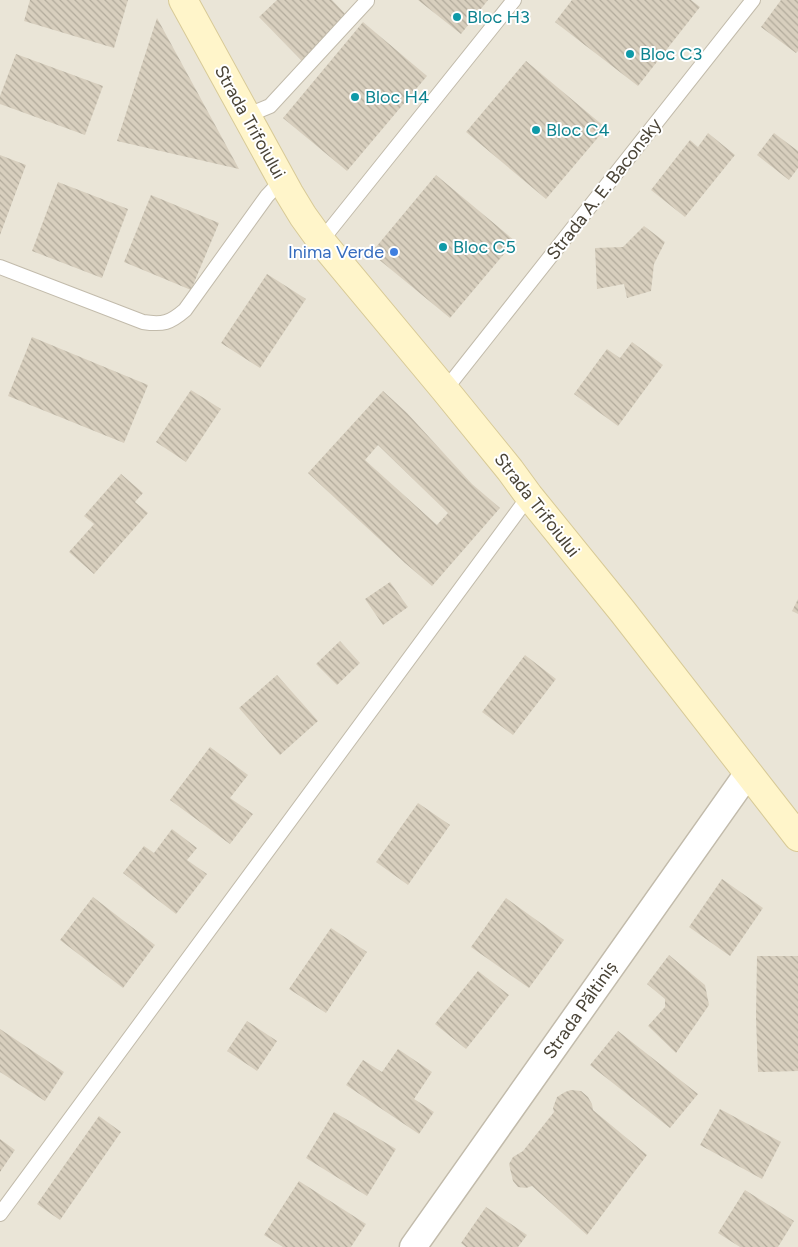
<svg xmlns="http://www.w3.org/2000/svg" width="798" height="1247" font-family="Figtree,sans-serif">
<style>
.residential{fill:#eae5d7}
.building{fill:url(#building-back-hatch);fill-rule:evenodd}
.lines{fill:none;stroke-linecap:round;stroke-linejoin:round}
.lane-casing{stroke:#c2bbab;stroke-width:16}
.street-casing{stroke:#c2bbab;stroke-width:29}
.secondary-casing{stroke:#d8ca97;stroke-width:30}
.lane{stroke:#fff;stroke-width:14}
.street{stroke:#fff;stroke-width:26}
.secondary{stroke:#fff5ca;stroke-width:28}
.culture-dot{fill:#0f9aa8;stroke:#fff;stroke-width:2}
.shop-dot{fill:#3f7fe0;stroke:#fff;stroke-width:2}
.labels{text-anchor:middle;stroke-width:4;stroke-linejoin:round;paint-order:stroke}
.culture-label{font-size:18px;fill:#0d838f;stroke:#fff;text-anchor:start}
.street-label{font-size:18px;fill:#4a4437;stroke:#fff}
.shop-label{font-size:18px;fill:#366cbe;stroke:#fff;text-anchor:end}
</style>
<defs>
<pattern id="building-back-hatch" width="6" height="6" patternUnits="userSpaceOnUse" patternTransform="scale(1.25)"><rect width="6" height="6" fill="#d8cfbe"/><path d="M-1 5l2 2M0 0l6 6M5-1l2 2" fill="none" stroke="#b1aa9b"/></pattern>
</defs>
<rect width="100%" height="100%" fill="#f6f3ea"/>
<path class="residential" d="M0 0H798V1247H0Z"/>
<path class="building" d="M30 0H128L114 48 24 21Z
M277 0H332L348 17 302 61 259 17Z
M418 0H488L461 34Z
M572 0H691L700 7 638 86 555 22Z
M781 0H798V51L796 53 761 27Z
M157 18 239 169 117 141Z
M363 22 427 76 347 171 283 118Z
M16 54 103 86 85 135 0 104V96Z
M526 61 606 128 546 199 466 132Z
M708 133 735 155 685 217 651 190 690 140 698 147Z
M774 133 798 151V168L789 180 757 155Z
M0 155 26 165 0 235Z
M436 175 515 241 450 318 371 253Z
M58 182 128 209 102 278 32 251Z
M151 195 219 223 191 290 124 262Z
M644 226 665 242 654 264 651 291 627 298 624 284 597 289 595 248 623 247Z
M267 274 306 299 260 368 221 343Z
M32 337 148 385 124 443 8 396Z
M632 342 663 365 618 426 574 394 607 349 620 358Z
M191 390 221 409 186 462 156 442Z
M383 391 407 413 472 484 500 508 432 586 405 563 308 473ZM378 445 448 513 437 525 365 460Z
M121 474 143 493 135 502 148 513 94 574 69 552 94 524 84 516Z
M390 582 408 607 383 625 365 599Z
M798 599V614L792 611Z
M340 641 360 663 337 685 316 664Z
M525 655 556 679 513 735 482 712Z
M277 675 318 721 280 755 239 708Z
M210 747 248 775 230 798 253 814 230 844 170 800Z
M418 803 450 825 408 885 376 862Z
M172 829 197 848 187 860 207 874 176 914 123 873 144 846 154 853Z
M722 879 763 908 730 956 689 927Z
M93 897 155 945 123 988 60 940Z
M506 898 564 940 529 988 471 947Z
M331 928 367 952 326 1013 289 989Z
M669 955 705 985 709 1005 676 1053 648 1026 665 1007V999L647 984Z
M757 956H798V1071L758 1072 756 1018Z
M478 971 509 995 466 1049 435 1024Z
M247 1021 277 1041 257 1071 227 1051Z
M0 1029 64 1072 45 1101 0 1072Z
M618 1031 698 1094 670 1128 590 1065Z
M398 1049 432 1072 414 1099 434 1112 419 1134 346 1085 363 1060 382 1072Z
M571 1090 581 1091 588 1097 592 1104 593 1110 647 1155 587 1235 532 1186 526 1188 518 1187 513 1181 509 1164 513 1157 523 1151 554 1112 553 1108 557 1097 565 1092Z
M720 1109 781 1142 762 1179 700 1145Z
M334 1112 396 1149 367 1196 306 1158Z
M99 1116 121 1132 60 1220 37 1204Z
M0 1139 15 1150 0 1172Z
M299 1181 366 1224 351 1247H283L264 1235Z
M745 1190 794 1221 778 1247H740L718 1233Z
M486 1207 527 1235 518 1247H466L461 1243Z"/>
<g class="lines">
<g class="lane-casing">
<path id="lane" d="M246 116 270 106 367 1
M321 241 514 0
M0 267 143 322C163 325 170 323 185 310L267 196 282 180
M445 390 753 0
M0 1214 529 496"/>
</g>
<g class="street-casing">
<path id="street" d="M413 1247 748 773"/>
</g>
<g class="secondary-casing">
<path id="secondary" d="M183 0 289 193 303 216 321 241 445 390 510 470 529 496 623 612 798 837"/>
</g>
<use href="#lane" class="lane"/>
<use href="#street" class="street"/>
<use href="#secondary" class="secondary"/>
</g>
<g class="culture-dot">
<circle cx="457" cy="17" r="5"/>
<circle cx="630" cy="54" r="5"/>
<circle cx="355" cy="97" r="5"/>
<circle cx="536" cy="130" r="5"/>
<circle cx="443" cy="247" r="5"/>
</g>
<circle class="shop-dot" cx="394" cy="252" r="5"/>
<g class="labels">
<g class="culture-label">
<text x="467" y="23">Bloc H3</text>
<text x="640" y="60">Bloc C3</text>
<text x="365" y="103">Bloc H4</text>
<text x="546" y="136">Bloc C4</text>
<text x="453" y="253">Bloc C5</text>
</g>
<g class="street-label">
<text transform="translate(250 122) rotate(61)" y="6">Strada Trifoiului</text>
<text transform="translate(604 189) rotate(-52)" y="6">Strada A. E. Baconsky</text>
<text transform="translate(537 505) rotate(52)" y="6">Strada Trifoiului</text>
<text transform="translate(580 1010) rotate(-55)" y="6">Strada Păltiniș</text>
</g>
<g class="shop-label">
<text x="384" y="258">Inima Verde</text>
</g>
</g>
</svg>
